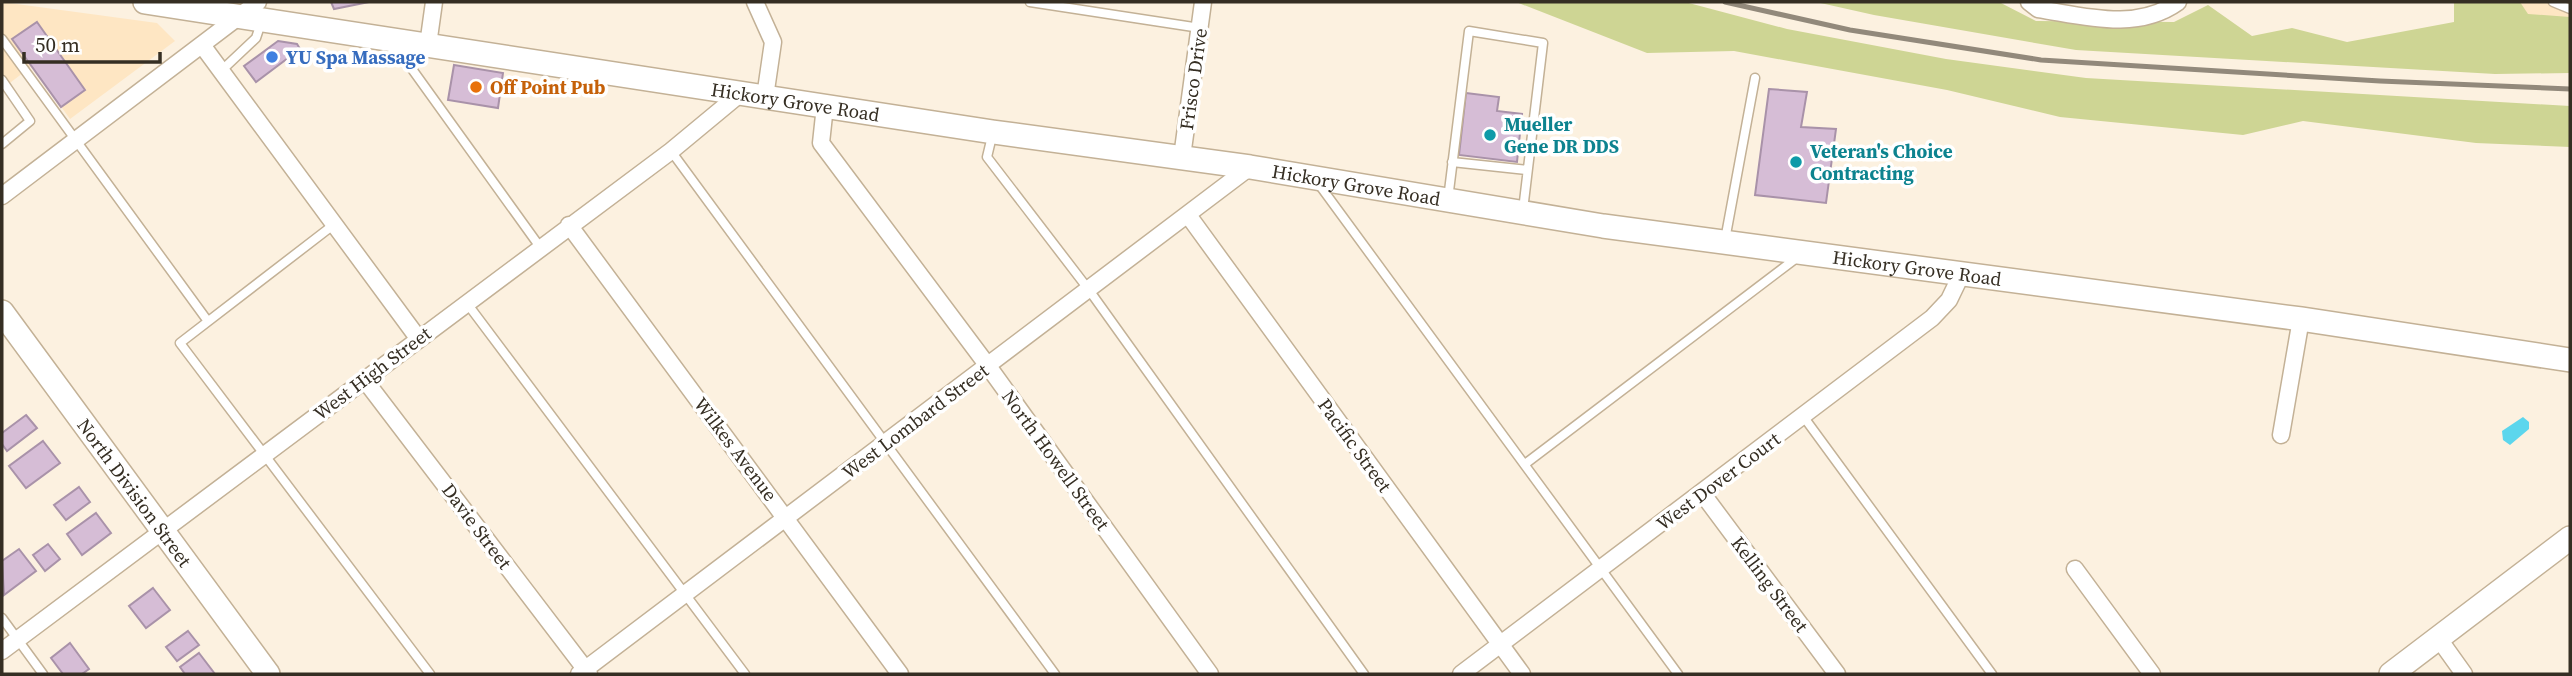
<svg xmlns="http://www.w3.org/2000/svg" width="2572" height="676" font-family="'Source Serif 4',serif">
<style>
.built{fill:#fee6c3}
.green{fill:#ced594}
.water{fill:#5cd6ed}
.building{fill:#d6bdd6;stroke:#a992a9;stroke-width:2}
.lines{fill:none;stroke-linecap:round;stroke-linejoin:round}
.lane-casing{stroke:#c3b196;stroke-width:11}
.street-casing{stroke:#c3b196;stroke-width:19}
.secondary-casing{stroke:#c3b196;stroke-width:26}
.lane{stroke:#fff;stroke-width:8}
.street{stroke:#fff;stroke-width:16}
.secondary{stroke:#fff;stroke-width:23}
.rail{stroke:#92897b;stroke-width:5}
.shop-dot{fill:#3f7fe0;stroke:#fff;stroke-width:2.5}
.food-dot{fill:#e8710a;stroke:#fff;stroke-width:2.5}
.culture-dot{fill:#0f9aa8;stroke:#fff;stroke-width:2.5}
.labels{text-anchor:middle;stroke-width:7;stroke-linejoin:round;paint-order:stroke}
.shop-label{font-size:19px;font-weight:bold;fill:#366cbe;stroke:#fff;text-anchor:start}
.street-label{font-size:19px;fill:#352e23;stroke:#fff}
.food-label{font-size:19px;font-weight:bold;fill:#c56008;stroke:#fff;text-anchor:start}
.culture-label{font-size:19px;font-weight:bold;fill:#0d838f;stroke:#fff;text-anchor:start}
</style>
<rect width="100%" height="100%" fill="#fcf1e0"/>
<path class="built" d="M2 2 157 23 175 41 70 119 32 66 2 89Z
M2503 2H2570V72Z"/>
<path class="green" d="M1516 2H1685L1787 29 1946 59 2086 78 2570 106V147L2476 143 2303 121 2243 135 2060 117 1947 90 1734 51 1647 53Z
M1816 2H1999L2036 21 2174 22 2208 5 2252 36 2292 28 2347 42 2454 22V2H2520L2528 14 2570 17V73L2495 74 2076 50 1874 15Z"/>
<path class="water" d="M2523 417 2529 422V429L2510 445 2503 440 2502 431Z"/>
<path class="building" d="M331 2H369L334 9Z
M37 22 85 90 61 107 12 39Z
M278 41 297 44 300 49 256 82 244 66Z
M454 65 503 73 498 108 448 100Z
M1769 89 1807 92 1801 127 1836 129 1826 203 1755 195Z
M1466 93 1499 97 1497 111 1522 114 1517 162 1459 155Z
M26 415 37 428 7 451 2 444V433Z
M43 441 60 463 26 488 9 466Z
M79 487 90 502 66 520 54 505Z
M96 513 111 533 82 555 67 534Z
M48 544 60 559 45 571 33 555Z
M19 549 36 571 4 595 2 561Z
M153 588 170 610 146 628 129 606Z
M188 631 199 645 177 661 166 647Z
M70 643 89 669 82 674H63L51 658Z
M199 653 215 674H185L180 667Z"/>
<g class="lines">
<g class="lane-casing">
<path id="lane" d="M1030 2 1200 28
M2553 2 2570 9
M2 39 207 320
M394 44 540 247
M221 71 256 38 261 23
M2 80 30 121 2 144
M993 132 987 157 1089 290 1364 674
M671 151 1055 674
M1452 162 1527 170
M1318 183 1678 674
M1448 199 1469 31 1543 43 1523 210
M332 226 180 343 430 674
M1725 240 1755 78
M466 302 745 674
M1803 416 1992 674
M1525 464 1799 256
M2 618 43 674"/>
</g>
<g class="street-casing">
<path id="street" d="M755 2 773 42 765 97
M2029 2 2038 9C2084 16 2136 32 2178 2
M202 45 418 338
M428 45 434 2
M825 106 821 143 988 366 1210 674
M1182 157 1203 2
M2 196 258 2
M1188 215 1522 674
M569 225 900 674
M364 379 589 674
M2281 435 2301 319
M1702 493 1837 674
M2075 569 2152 674
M2439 639 2464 674
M2 651 671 151 741 93
M579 674 1250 167
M1461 674 1932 318 1949 300 1961 275"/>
</g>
<g class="secondary-casing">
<g id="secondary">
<path id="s1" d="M145 2 993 132 1250 167 1603 226 2301 319 2570 360"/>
<path id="s2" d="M2 312 268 674"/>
<path d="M2391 674 2570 538"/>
</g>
</g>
<use href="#lane" class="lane"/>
<use href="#street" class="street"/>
<use href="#secondary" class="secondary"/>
<path class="rail" d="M1725 2 1850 30 2041 60 2380 81 2570 89"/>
</g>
<circle class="shop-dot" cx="272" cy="57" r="7"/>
<circle class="food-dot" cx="476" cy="87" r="7"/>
<g class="culture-dot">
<circle cx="1490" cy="135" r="7"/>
<circle cx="1796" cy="162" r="7"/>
</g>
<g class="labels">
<g class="shop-label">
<text x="286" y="64">YU Spa Massage</text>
</g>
<g class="street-label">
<text transform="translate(1193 79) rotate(-82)" y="7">Frisco Drive</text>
<text dy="7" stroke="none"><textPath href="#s1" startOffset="658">Hickory Grove Road</textPath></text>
<text dy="7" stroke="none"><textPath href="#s1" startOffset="1225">Hickory Grove Road</textPath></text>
<text dy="7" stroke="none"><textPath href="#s1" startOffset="1792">Hickory Grove Road</textPath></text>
<text transform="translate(372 373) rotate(-37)" y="7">West High Street</text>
<text transform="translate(915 421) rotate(-37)" y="7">West Lombard Street</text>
<text transform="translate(1355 445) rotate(54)" y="7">Pacific Street</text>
<text transform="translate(736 449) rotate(53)" y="7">Wilkes Avenue</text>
<text transform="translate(1056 460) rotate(54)" y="7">North Howell Street</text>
<text transform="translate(1718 481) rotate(-37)" y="7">West Dover Court</text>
<text dy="7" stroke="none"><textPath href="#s2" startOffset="224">North Division Street</textPath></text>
<text transform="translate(477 526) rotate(53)" y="7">Davie Street</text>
<text transform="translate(1770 584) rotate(53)" y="7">Kelling Street</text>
</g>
<g class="food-label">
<text x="490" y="94">Off Point Pub</text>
</g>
<g class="culture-label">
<text x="1504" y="131">Mueller<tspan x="1504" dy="22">Gene DR DDS</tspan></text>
<text x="1810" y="158">Veteran's Choice<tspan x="1810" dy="22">Contracting</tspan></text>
</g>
</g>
<rect width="2572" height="676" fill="none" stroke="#352e23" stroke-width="7"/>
<path d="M24 52v10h136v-10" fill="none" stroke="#352e23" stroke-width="3.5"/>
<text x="35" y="52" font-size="21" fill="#352e23" stroke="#ffffff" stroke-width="5" paint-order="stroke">50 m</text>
</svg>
